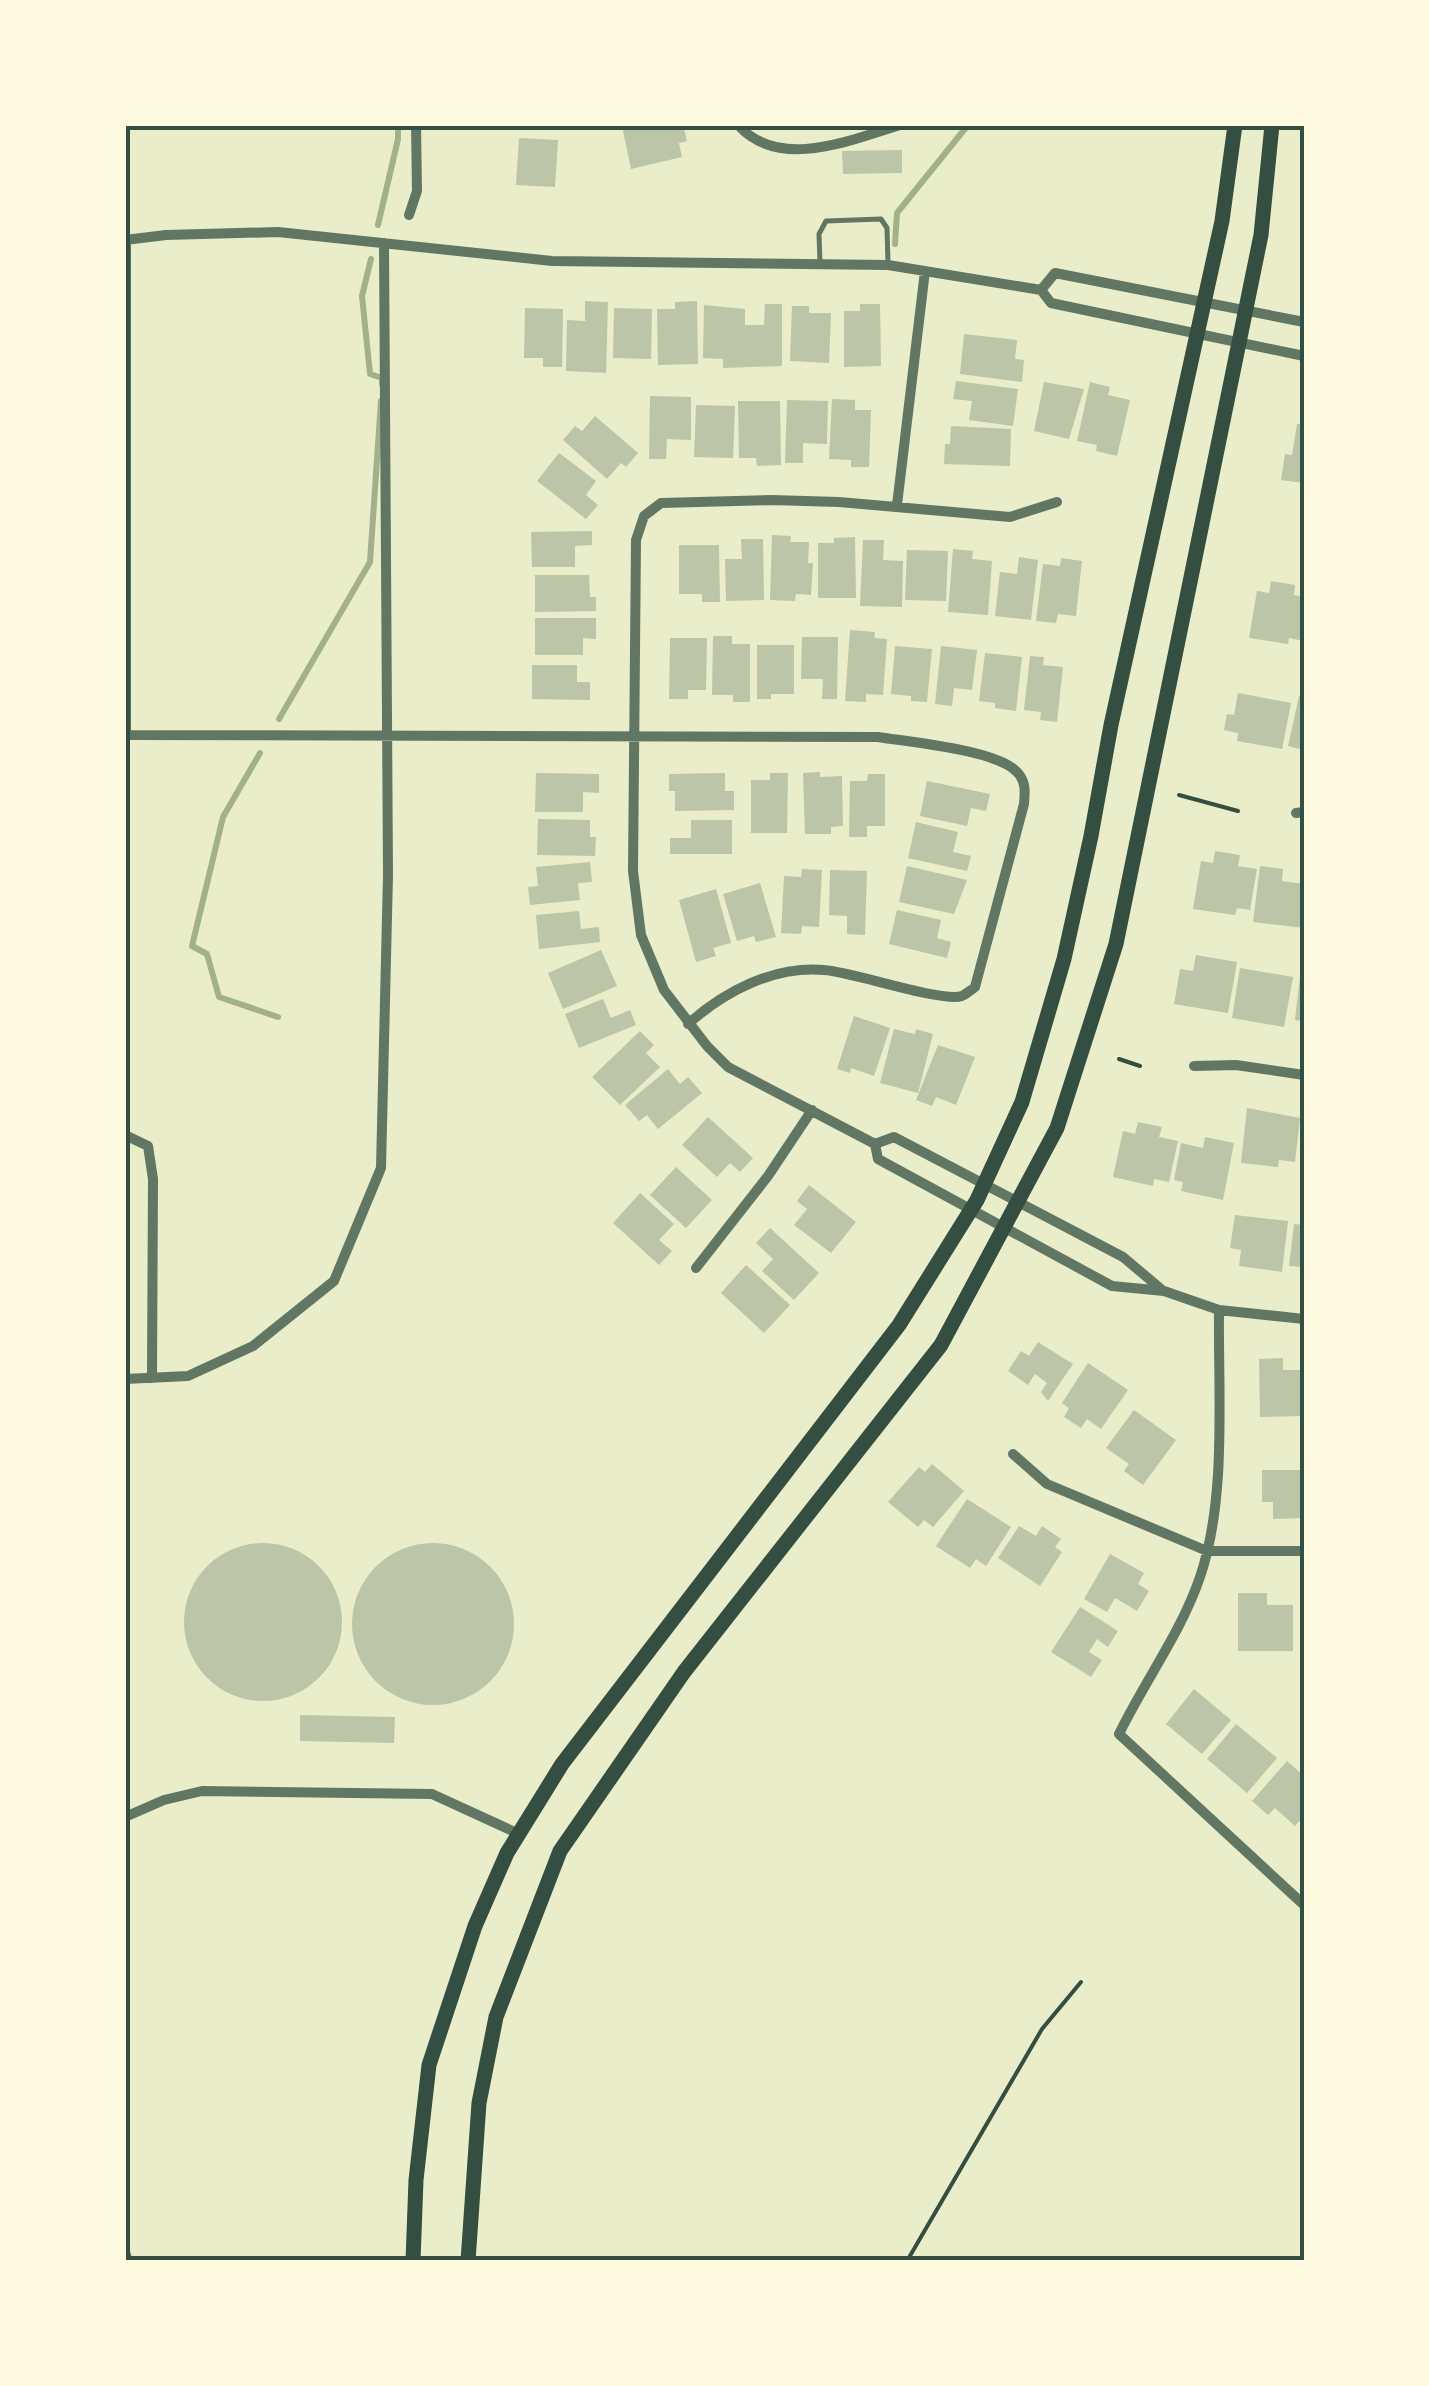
<svg xmlns="http://www.w3.org/2000/svg" width="1429" height="2386" font-family="'Nunito Sans',sans-serif">
<style>
.lines{fill:none;stroke-linecap:round;stroke-linejoin:round}
.stream{stroke:#a3b18a;stroke-width:6}
.building{fill:#bcc5a7}
.path{stroke:#344e41;stroke-width:4}
.service{stroke:#617663;stroke-width:5}
.minor{stroke:#617663;stroke-width:10}
.secondary{stroke:#344e41;stroke-width:15}
.neatline{fill:none;stroke:#344e41;stroke-width:4}
</style>
<rect width="100%" height="100%" fill="#e9edc9"/>
<g class="lines">
<path class="stream" d="M378 225 398 139V125
M895 244 897 213 968 125
M371 259 362 296 370 374 382 378V384
M279 719 370 562 381 401
M260 753 223 817 192 946 207 954 219 997 278 1017"/>
</g>
<path class="building" d="M683 125 687 141 679 143 682 157 631 169 622 126Z
M519 138 558 140 555 187 516 185Z
M902 150V173L843 174 842 151Z
M585 301 608 302 606 373 566 371 567 320 585 321Z
M697 301 698 364 658 365 657 309H675V302Z
M765 304H782V366L723 368V359L703 358 704 305 745 309V325H764Z
M860 304H880L881 366 844 367V311H860Z
M792 306H809V313H831L829 363 790 361Z
M525 308 563 309 562 367H543V358H524Z
M614 308 652 309 651 359 613 358Z
M964 334 1017 340 1015 359 1024 360 1022 382 960 374Z
M956 381 1018 389 1013 426 969 420 972 401 953 399Z
M1044 382 1084 389 1069 439 1034 431Z
M1090 382 1110 387 1108 395 1130 400 1117 456 1096 451 1097 445 1077 441Z
M650 396 691 397V440L667 439 666 459H649Z
M832 399 855 400V410H871L869 467H851V460L829 459Z
M787 400 828 401 827 444 803 443V463H785Z
M738 401H780L781 465 757 466 756 458H739Z
M696 405 735 406 733 458 694 457Z
M595 416 638 453 626 467 621 463 607 479 563 440 575 426 582 431Z
M1297 424 1304 425V483L1281 480 1285 454 1292 455Z
M951 426 1011 429 1010 466 944 464 945 444H950Z
M559 453 596 481 586 495 598 505 586 519 537 481Z
M592 531V545L575 546V567H532L531 532Z
M772 535 791 536 790 542H809L808 563H813L811 595 796 594 795 601 770 600Z
M855 537 856 598H818V543H834V538Z
M741 539H763L764 600 726 601 725 559H742Z
M863 540H884L883 560 903 561 902 607 860 606Z
M679 545H719L720 602H702V594H679Z
M953 549 973 551 972 559 992 561 988 615 948 612Z
M907 550 948 551 946 601 905 600Z
M1019 557 1038 560 1031 620 995 616 1000 572 1017 574Z
M1061 558 1082 561 1076 616 1058 614 1056 623 1036 621 1043 564 1060 566Z
M535 575H589L590 597H596V611L535 612Z
M1271 581 1295 585 1294 595 1304 597V641L1289 638 1288 644 1249 638 1257 591 1269 593Z
M535 618H596V639L583 638V655H535Z
M850 630 875 632 874 638 887 639 883 695 866 694V702L845 701Z
M713 636H732V644H750V702H733V695H712Z
M802 637H838L837 699H822L823 679H801Z
M670 638H707L706 690H688V699H669Z
M757 645H794V694H771V699H757Z
M895 646 932 649 927 702 911 701V696L891 694Z
M941 646 977 650 972 690 954 688 952 706 935 704Z
M985 653 1022 657 1016 711 995 708V703L979 701Z
M1030 656 1044 657 1043 665 1063 667 1057 722 1040 720 1041 712 1024 710Z
M532 665H577V682H590V700L532 699Z
M1238 693 1291 703 1282 749 1237 741 1238 733 1224 730 1227 714 1234 715Z
M1299 696 1304 697V750L1288 746Z
M820 772V777L842 776 843 826 831 827V834H805L803 773Z
M536 773 599 774V793L583 792V812H535Z
M725 773V791H734V810L675 811V791H669V774Z
M770 773H788L787 833H751V780H770Z
M868 774H885V826H867V837H849L850 781H867Z
M927 781 990 794 986 811 971 808 967 826 920 816Z
M538 819 590 820V837H596L595 856 537 855Z
M691 820H732V854H670V838H691Z
M916 822 958 832 953 852 971 856 967 871 908 858Z
M1215 851 1240 855 1238 866 1257 869 1250 910 1237 908 1235 915 1193 909 1201 861 1213 863Z
M590 862 592 882 578 883 580 900 530 905 528 887 538 886 536 867Z
M907 866 967 880 954 914 899 902Z
M1260 866 1283 869 1282 881 1304 884V928L1253 922Z
M802 869 822 870 819 927 802 926 801 934 781 933 784 876 801 877Z
M830 870 867 871 865 935 847 934V916L829 915Z
M760 883 776 937 756 942 754 936 737 941 723 894Z
M716 889 731 943 713 948 716 956 696 962 679 900Z
M897 910 941 920 937 938 951 942 947 958 889 944Z
M579 911 581 929 599 927 600 942 539 949 536 915Z
M601 950 617 986 563 1009 548 973Z
M1196 955 1237 962 1228 1013 1174 1004 1180 969 1193 971Z
M1240 968 1293 977 1284 1027 1232 1018Z
M1300 976H1304V1021L1295 1020Z
M603 999 611 1018 630 1010 636 1025 579 1048 565 1014Z
M854 1016 890 1028 874 1076 851 1068 850 1073 837 1069Z
M894 1029 915 1034 916 1029 933 1034 918 1093 880 1083Z
M640 1031 654 1045 646 1053 660 1067 620 1105 592 1077Z
M938 1045 975 1057 956 1105 936 1097 932 1106 916 1100Z
M668 1069 680 1084 688 1077 702 1093 658 1129 647 1115 639 1121 625 1105Z
M1247 1108 1300 1118 1295 1162 1279 1160 1278 1167 1241 1163Z
M708 1117 753 1158 740 1172 730 1163 717 1177 682 1145Z
M1138 1122 1162 1127 1159 1137 1178 1141 1169 1182 1154 1179 1153 1186 1113 1177 1123 1131 1135 1134Z
M1205 1137 1234 1143 1223 1200 1181 1191 1183 1182 1174 1180 1181 1143 1203 1148Z
M676 1167 712 1200 686 1228 650 1195Z
M809 1185 856 1222 831 1253 794 1225 807 1209 797 1201Z
M640 1193 674 1224 659 1240 672 1251 659 1265 613 1223Z
M1235 1215 1288 1221 1282 1272 1239 1266 1241 1250 1230 1248Z
M1294 1224 1304 1225V1267L1289 1266Z
M770 1228 819 1273 794 1300 762 1271 773 1259 756 1243Z
M746 1265 790 1305 764 1333 721 1293Z
M1038 1342 1073 1364 1048 1401 1041 1392 1047 1383 1035 1374 1028 1385 1008 1371 1021 1351 1029 1356Z
M1283 1358V1370H1304V1416L1260 1417 1259 1359Z
M1088 1363 1128 1390 1101 1429 1087 1419 1081 1428 1064 1417 1069 1408 1062 1403Z
M1134 1410 1176 1440 1143 1485 1124 1471 1129 1464 1106 1448Z
M932 1464 964 1491 933 1527 924 1520 918 1527 888 1502 919 1467 925 1472Z
M1262 1470H1304V1518L1273 1519V1502H1262Z
M967 1499 1011 1527 986 1566 976 1559 970 1568 936 1546Z
M1019 1526 1036 1536 1042 1526 1061 1539 1055 1547 1062 1552 1040 1586 998 1558Z
M352 1624a81 81 0 1 1 162 0a81 81 0 1 1-162 0Z
M184 1622a79 79 0 1 1 158 0a79 79 0 1 1-158 0Z
M1110 1554 1144 1573 1138 1584 1149 1591 1137 1611 1115 1598 1107 1612 1084 1599Z
M1238 1593H1267V1605H1293V1651H1238Z
M1080 1607 1118 1631 1108 1647 1097 1639 1089 1652 1102 1660 1091 1677 1051 1652Z
M1194 1689 1231 1720 1202 1754 1166 1724Z
M300 1715 395 1717 394 1743 300 1741Z
M1236 1724 1277 1758 1247 1793 1207 1759Z
M1287 1761 1304 1776V1816L1295 1826 1275 1808 1268 1815 1252 1801Z"/>
<g class="lines">
<path class="path" d="M1179 795 1238 811
M1119 1059 1140 1066
M907 2261 1042 2029 1081 1982"/>
<path class="service" d="M820 263 819 234 826 221 881 219 887 228 888 264"/>
<path class="minor" d="M738 125C779 171 851 140 900 125
M409 215 417 191 416 125
M125 240 166 235 278 232 552 261 888 265 1041 290 1051 303 1304 356
M126 240V735
M1041 290 1055 273 1304 322
M1057 502 1010 517 839 502 771 500 661 503 644 516 636 540 633 871 641 935 664 990 707 1046 728 1067 875 1144 878 1159 1112 1286 1164 1291 1219 1310 1304 1319
M897 505 925 271
M125 735 878 737C909 742 999 750 1018 773 1026 782 1025 792 1024 804L975 987C974 988 963 996 962 996 942 1003 854 972 824 970 773 966 725 991 688 1024
M1296 813 1304 812
M1194 1066 1236 1065 1304 1075
M125 1135 148 1146 153 1179 152 1378
M875 1144 894 1137 1123 1257 1161 1289
M696 1268 768 1176 812 1110
M1219 1310C1218 1394 1227 1498 1200 1577 1181 1633 1144 1682 1119 1734L1304 1905
M125 1379 188 1376 253 1346 334 1281 381 1168 388 875 384 243
M1013 1454 1047 1484 1207 1551H1304
M125 1817 164 1800 202 1791 432 1794 519 1834
M125 2252 128 2261"/>
<path class="secondary" d="M413 2261 416 2180 429 2065 475 1926 507 1853 562 1764 899 1325 977 1200 1022 1102 1064 959 1091 836 1111 725 1222 221 1235 125
M468 2261 479 2103 496 2017 560 1851 684 1672 941 1345 1057 1128 1116 944 1261 235 1272 125"/>
</g>
<rect width="1429" height="2386" fill="none" stroke="#fefae0" stroke-width="255"/>
<rect x="128" y="128" width="1174" height="2130" class="neatline"/>
</svg>
